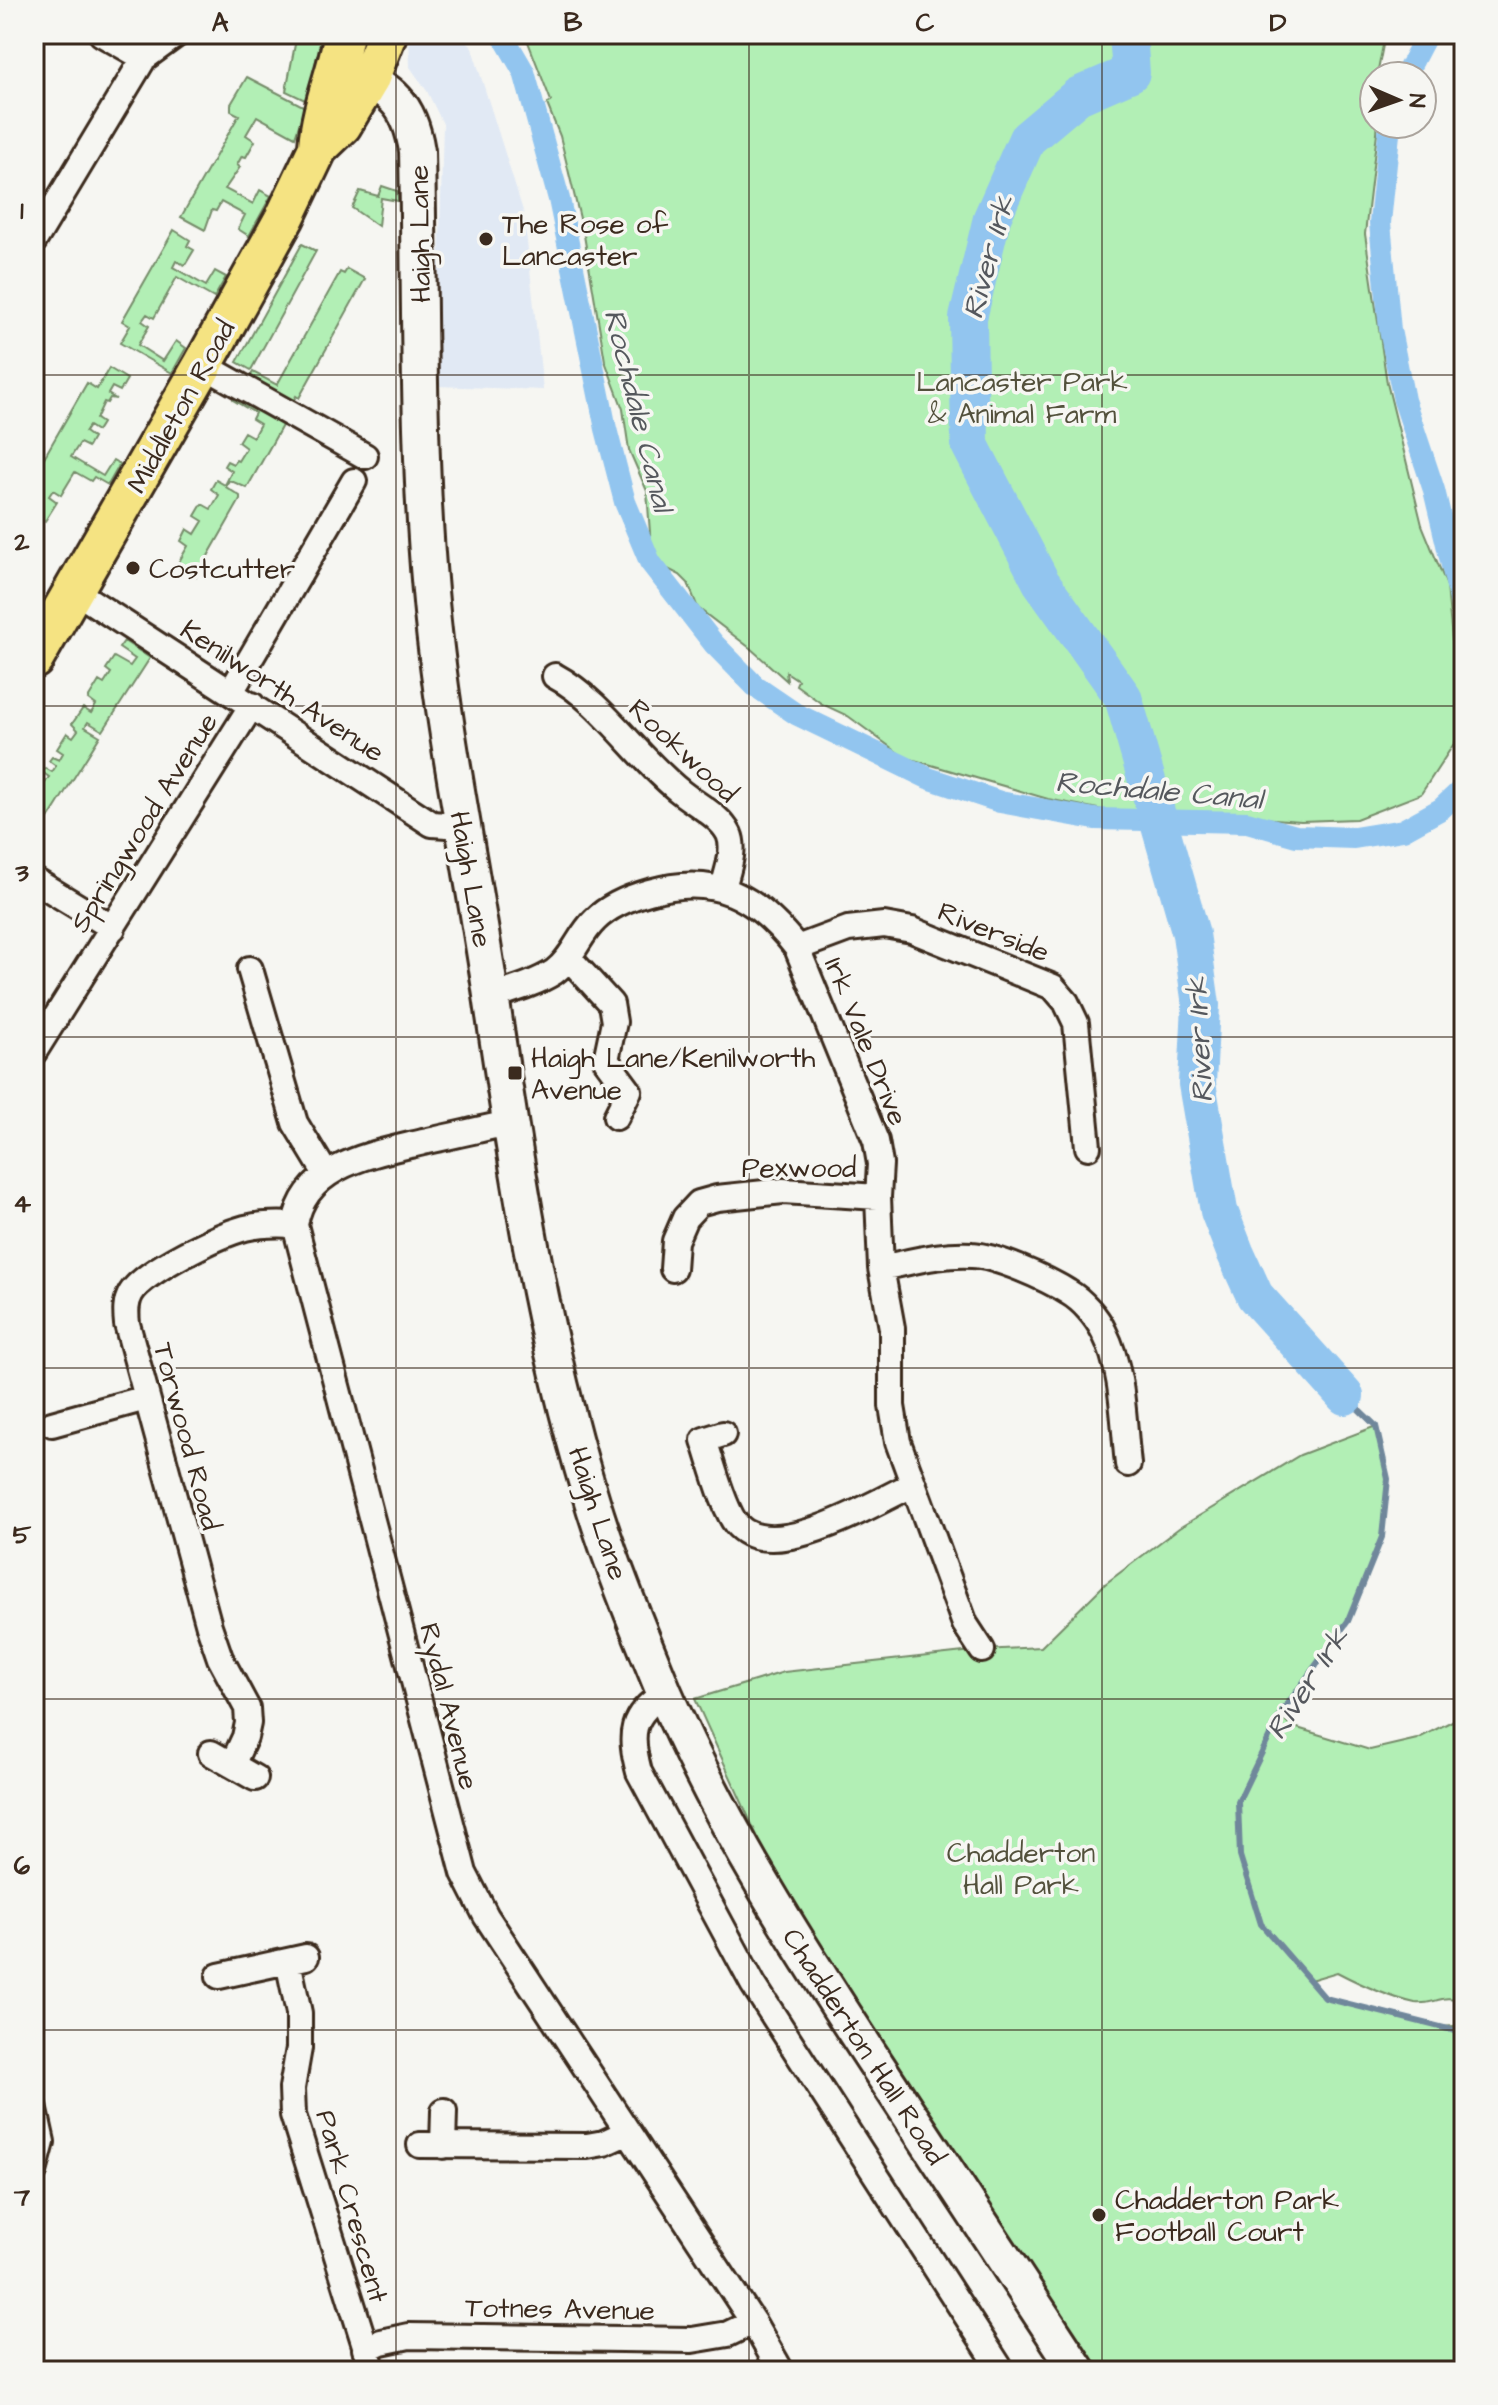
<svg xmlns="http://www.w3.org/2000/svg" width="1498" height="2405" font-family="'Architects Daughter',sans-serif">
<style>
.built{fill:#e1e9f4}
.green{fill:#b2efb5;stroke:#768c6a;stroke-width:2}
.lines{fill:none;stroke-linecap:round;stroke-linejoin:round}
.stream{stroke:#6f879b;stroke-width:6}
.canal{stroke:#92c5ef;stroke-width:22}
.river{stroke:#92c5ef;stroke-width:38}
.minor-casing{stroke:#3b2a1e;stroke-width:30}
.secondary-casing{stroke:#3b2a1e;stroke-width:40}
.primary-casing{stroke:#3b2a1e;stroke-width:44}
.minor{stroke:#f6f6f2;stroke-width:24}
.secondary{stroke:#f6f6f2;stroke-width:34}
.primary{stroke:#f5e382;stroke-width:38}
.grid{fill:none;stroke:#3b2a1e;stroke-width:2;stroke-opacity:0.55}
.poi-dot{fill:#3b2a1e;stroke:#f6f6f2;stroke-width:3}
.labels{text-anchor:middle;stroke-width:7;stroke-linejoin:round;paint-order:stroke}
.poi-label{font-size:28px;fill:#3b2a1e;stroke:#f6f6f2;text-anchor:start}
.street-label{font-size:28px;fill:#3b2a1e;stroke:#f6f6f2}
.park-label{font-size:28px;fill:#53513c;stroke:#f6f6f2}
.water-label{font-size:30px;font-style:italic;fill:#55585d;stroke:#f6f6f2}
.neatline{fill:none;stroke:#3b2a1e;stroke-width:3}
.grid-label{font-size:26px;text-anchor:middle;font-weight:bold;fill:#3b2a1e}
</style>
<rect width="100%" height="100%" fill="#f6f6f2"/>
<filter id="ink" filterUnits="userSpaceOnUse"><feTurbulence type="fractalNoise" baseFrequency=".0125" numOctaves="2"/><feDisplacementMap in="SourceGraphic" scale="16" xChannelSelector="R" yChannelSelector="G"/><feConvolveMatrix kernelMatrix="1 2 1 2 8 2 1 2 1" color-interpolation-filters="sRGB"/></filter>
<g filter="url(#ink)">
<path class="built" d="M409 34H459L471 45 524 214 543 390 436 386 443 124 427 91 410 67Z"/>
<path class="green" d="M297 34H322L307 101 286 91Z
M525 34H1122L1147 41V34H1392L1383 45 1377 76H1374V124H1378L1365 234 1387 383 1422 525 1447 586 1452 640 1459 669V736L1421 794 1356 819 1301 821 1195 813 1108 811 1048 799 904 757 848 716 822 704 796 685 798 680 786 672 787 681 750 648 698 608 688 583 680 575 652 561 647 491 629 450 623 409 605 361 584 235 560 136 547 104 551 101Z
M247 77 305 107 295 137 257 116 246 135 255 141 246 157 242 156 237 165 240 167 225 189 253 204 260 190 271 196 249 236 238 229 245 215 221 202 216 211 212 210 205 230 181 217 239 115 231 111V104Z
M382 186 397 191 398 201 381 198 378 226 352 208 360 191 378 196Z
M174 230 190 240 187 246 194 250 185 265 176 261 173 267 206 286 215 271 226 277 214 298 177 277 154 318 147 314 142 321 149 326 138 345 163 361 176 341 186 348 172 373 120 343 130 326 122 321Z
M302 244 316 251 251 370 237 362Z
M347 269 365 279 299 398 296 396 291 405 248 380 253 372 277 385 340 272 344 274Z
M109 368 127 379 120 391 112 387 108 394 116 399 110 398 107 403 104 402 96 419 102 423 97 431 89 426 85 432 93 438 88 447 80 443 71 457 103 476 113 460 120 464 108 485 94 477 91 481 75 472 61 495 53 490 49 496 57 502 45 521 36 516 34 519V509L38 502 34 499V475L87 383 97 389Z
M236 394 284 422 247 488 229 480 226 487 240 496V500L196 577 177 565 188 546 181 541 187 529 195 534 203 521 195 516 202 504 211 509 219 495 211 489 216 480 225 485 232 471 224 466 227 461 233 464 236 460 238 461 246 448 238 442 244 432 253 437 260 424 252 419 255 413 233 400Z
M124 641 150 658 103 731 88 722 85 727 100 736 35 840 34 792 38 795 42 789 35 784 38 779 45 783 49 777 42 772 45 768 52 772 56 766 49 761 52 757 59 760 63 753 57 749 67 733 73 737 78 730 72 724 83 708 91 713 96 705 88 699 99 681 104 684 111 673 106 669 114 657 130 666 135 659 119 648Z
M1376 1426 1388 1479 1382 1537 1348 1621 1279 1718 1294 1727 1370 1750 1417 1739 1464 1715V2002C1442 1992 1434 2006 1415 2003 1388 1997 1362 1985 1337 1972L1310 1980 1325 1998 1441 2027 1464 2025V2371H1099L802 1935 695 1699 784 1672 982 1650 1041 1647 1105 1584 1179 1528 1300 1455Z"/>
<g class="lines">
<path class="stream" d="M1345 1396 1376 1426 1388 1479 1382 1537 1348 1621 1281 1713 1238 1802 1240 1856 1261 1924 1325 1998 1464 2033"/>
<path class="canal" d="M502 34 524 72 559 199 606 429 625 502 650 562 714 644 755 686 796 714 928 778 1000 802 1095 819 1247 822 1296 836 1354 838 1403 830 1441 809 1460 791 1464 783
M1405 76 1427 34
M1390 124 1380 223 1390 330 1404 400 1434 490 1464 616"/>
<path class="river" d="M1128 34 1131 73 1078 96 1027 139 992 218 968 318 970 445 1041 582 1123 697 1191 934 1201 1005 1197 1084 1219 1211 1235 1252 1255 1296 1345 1396"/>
<g class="minor-casing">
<path id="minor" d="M102 34 144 58
M34 241 144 58 177 34
M203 365 365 456
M75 591 432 824 462 826
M555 676C602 701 638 759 682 793 697 805 720 816 729 834 736 850 727 872 723 888
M231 692 354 481
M34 880 113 928
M797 948 848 929 884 925 912 930 1053 987 1066 1002 1076 1023 1088 1147
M569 958 611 1004 614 1022 606 1060 629 1091 616 1117
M250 969 295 1123 326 1174
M491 997C512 990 535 984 554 972 573 958 579 935 595 920 609 906 631 897 649 892 716 873 756 896 797 948L876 1141 880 1164 878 1197 881 1268 892 1328V1406L898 1442 965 1624 982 1650
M34 1052 252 705
M509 1123C480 1129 452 1136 423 1142 374 1154 304 1164 295 1225L464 1873 486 1916 753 2322 781 2371
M881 1268C911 1262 942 1253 972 1255 996 1256 1046 1278 1068 1292 1082 1300 1097 1317 1104 1332 1124 1371 1123 1422 1128 1464
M673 1269 675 1241 685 1218 699 1203 717 1198 783 1191 878 1197
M52 1424 146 1398
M723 1434 704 1440C711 1460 724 1512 738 1526 775 1564 875 1502 914 1484
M665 1693C630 1715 629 1734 639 1772L753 1984 1002 2371
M211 1753 255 1778
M232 1765 245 1737 248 1723 247 1708 220 1658 209 1626 127 1324C126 1314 125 1303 131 1293 144 1271 219 1235 245 1228 261 1224 278 1224 295 1225
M288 1961 299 2013V2048L292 2088 293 2115 373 2371
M219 1976 306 1957
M34 2106 42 2142 34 2172
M420 2145 587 2146 604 2143 628 2132
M443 2146 444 2111
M365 2349 381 2342 409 2336 692 2340 728 2334 753 2322"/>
</g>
<g class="secondary-casing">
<path id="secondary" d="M345 67C389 91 409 99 417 151 420 297 417 445 430 591 442 729 472 865 492 1002 516 1166 541 1332 589 1491 609 1559 637 1626 664 1692 722 1827 801 1950 882 2073 947 2172 1013 2271 1078 2371"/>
</g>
<g class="primary-casing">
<path id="primary" d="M318 146C321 107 337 72 344 34
M34 659 203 365 285 217 318 148 342 125 369 80 387 34"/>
</g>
<use href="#minor" class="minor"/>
<use href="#secondary" class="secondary"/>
<use href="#primary" class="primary"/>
</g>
</g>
<path class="grid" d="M396 34V2371M749 34V2371M1102 34V2371M34 375H1464M34 706H1464M34 1037H1464M34 1368H1464M34 1699H1464M34 2030H1464"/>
<g class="poi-dot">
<circle cx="486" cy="239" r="8"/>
<circle cx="133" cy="568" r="8"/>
<rect x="507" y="1065" width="16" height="16" rx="4"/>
<circle cx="1099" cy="2215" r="8"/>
</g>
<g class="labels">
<g class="poi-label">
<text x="502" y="233">The Rose of<tspan x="502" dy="32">Lancaster</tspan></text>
<text x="149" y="578">Costcutter</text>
<text x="531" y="1067">Haigh Lane/Kenilworth<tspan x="531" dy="32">Avenue</tspan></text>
<text x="1115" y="2209">Chadderton Park<tspan x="1115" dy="32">Football Court</tspan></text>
</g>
<g class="street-label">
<text transform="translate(419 234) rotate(-91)" y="10">Haigh Lane</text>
<text transform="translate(180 406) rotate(-61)" y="10">Middleton Road</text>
<text transform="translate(283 690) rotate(33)" y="10">Kenilworth Avenue</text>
<text transform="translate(684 750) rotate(43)" y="10">Rookwood</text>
<text transform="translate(143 822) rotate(-58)" y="10">Springwood Avenue</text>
<text transform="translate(472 879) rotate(80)" y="10">Haigh Lane</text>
<text transform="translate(994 931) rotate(22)" y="10">Riverside</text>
<text transform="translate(867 1041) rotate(68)" y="10">Irk Vale Drive</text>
<text x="799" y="1177">Pexwood</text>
<text transform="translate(188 1436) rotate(75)" y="10">Torwood Road</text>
<text transform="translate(599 1513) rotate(72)" y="10">Haigh Lane</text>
<text transform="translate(450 1706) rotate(76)" y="10">Rydal Avenue</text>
<text transform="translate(865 2046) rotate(57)" y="10">Chadderton Hall Road</text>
<text transform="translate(353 2206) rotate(74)" y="10">Park Crescent</text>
<text transform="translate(560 2308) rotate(1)" y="10">Totnes Avenue</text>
</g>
<g class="park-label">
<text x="1022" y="391">Lancaster Park<tspan x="1022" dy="32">&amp; Animal Farm</tspan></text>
<text x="1021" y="1862">Chadderton<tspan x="1021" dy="32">Hall Park</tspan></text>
</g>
<g class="water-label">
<text transform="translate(988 257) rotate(-75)" y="10">River Irk</text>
<text transform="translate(639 410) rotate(76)" y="10">Rochdale Canal</text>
<text transform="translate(1159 790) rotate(5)" y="10">Rochdale Canal</text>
<text transform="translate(1199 1040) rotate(-93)" y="10">River Irk</text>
<text transform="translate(1307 1683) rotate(-57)" y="10">River Irk</text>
</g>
</g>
<rect width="1498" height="2405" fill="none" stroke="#f6f6f2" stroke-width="88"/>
<g transform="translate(1398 100) rotate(92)"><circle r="38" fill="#f6f6f2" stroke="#aba49d" stroke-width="2"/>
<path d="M0-6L14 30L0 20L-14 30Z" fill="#3b2a1e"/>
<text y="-12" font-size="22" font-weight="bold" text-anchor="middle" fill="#3b2a1e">N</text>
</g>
<rect x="44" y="44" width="1410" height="2317" class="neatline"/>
<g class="grid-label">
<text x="220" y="31">A</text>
<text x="573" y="31">B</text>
<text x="925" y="31">C</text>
<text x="1278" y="31">D</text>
<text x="22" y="219">1</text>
<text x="22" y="550">2</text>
<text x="22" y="881">3</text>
<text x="22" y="1212">4</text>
<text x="22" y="1543">5</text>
<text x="22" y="1874">6</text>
<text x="22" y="2205">7</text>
</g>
</svg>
